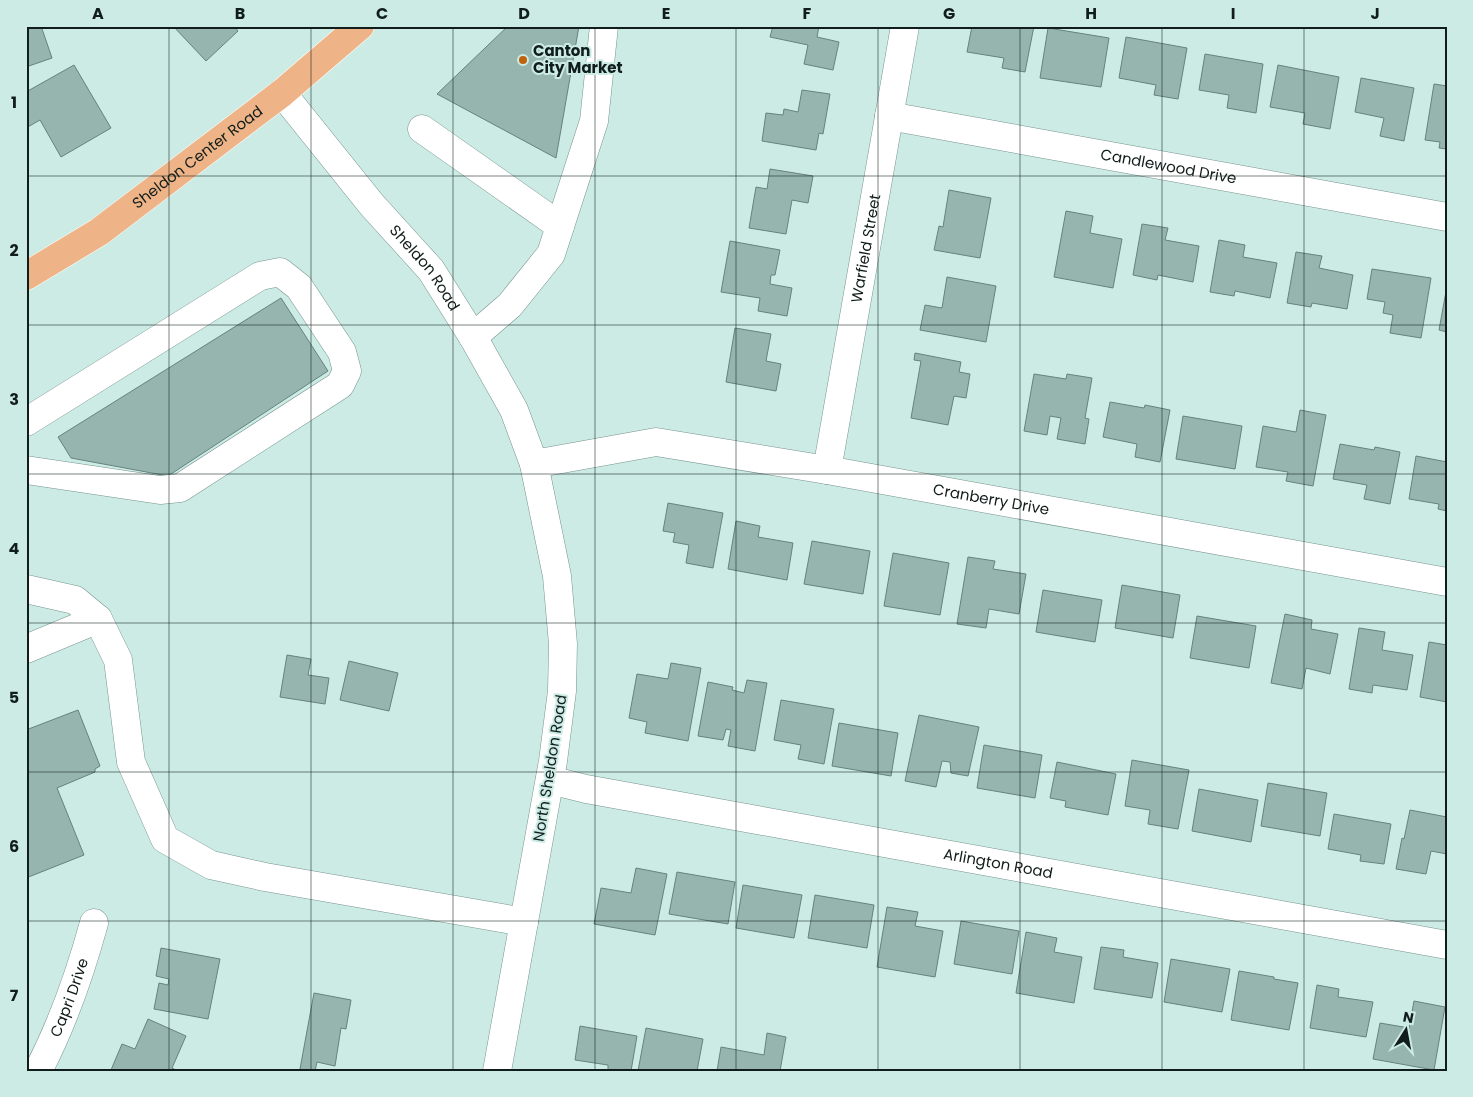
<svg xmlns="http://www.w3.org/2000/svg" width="1473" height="1097" font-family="Poppins,sans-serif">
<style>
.building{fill:#97b5af;stroke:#66827d}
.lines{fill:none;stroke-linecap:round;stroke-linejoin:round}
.minor-casing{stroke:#78948f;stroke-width:29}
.major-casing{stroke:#fff;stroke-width:29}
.minor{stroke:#fff;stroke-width:28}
.major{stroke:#eeb386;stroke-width:28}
.grid{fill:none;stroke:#111d1b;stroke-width:1;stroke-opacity:0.55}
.poi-dot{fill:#be620d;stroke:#ccebe5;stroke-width:2}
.labels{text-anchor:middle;stroke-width:4;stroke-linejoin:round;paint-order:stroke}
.poi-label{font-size:15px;font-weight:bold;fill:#111d1b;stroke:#ccebe5;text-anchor:start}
.street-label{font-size:15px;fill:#111d1b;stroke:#ccebe5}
.neatline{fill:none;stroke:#111d1b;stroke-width:2}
.grid-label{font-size:16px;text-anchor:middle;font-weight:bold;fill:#111d1b}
</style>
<rect width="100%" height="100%" fill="#ccebe5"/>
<path class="building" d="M26 26H41L52 58 26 67Z
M173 26H234L238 31 206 61Z
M508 26H579L556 158 437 94Z
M773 26H819L817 37 839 42 833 70 804 64 808 45 770 37Z
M972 26H1034L1025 72 1002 68 1004 58 967 52Z
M1048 28 1109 38 1101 87 1040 78Z
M1126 37 1187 48 1178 99 1154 95 1156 85 1119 78Z
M1205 54 1263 64 1256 113 1227 108 1229 95 1199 90Z
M74 65 111 128 61 157 40 120 26 128V92Z
M1278 65 1339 77 1330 129 1303 124 1305 113 1270 107Z
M1361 78 1414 88 1404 141 1380 136 1384 118 1355 112Z
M1434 84 1447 86V149L1439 148 1440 142 1425 140Z
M802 90 830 94 823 134 819 133 816 150 762 141 766 113 783 115 784 109 798 112Z
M770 169 813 176 808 203 792 200 786 234 749 228 756 187 767 189Z
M949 190 991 198 980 258 934 250 939 226 943 227Z
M1066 211 1093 216 1090 233 1122 239 1113 288 1054 277Z
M1142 224 1168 228 1165 240 1199 246 1193 282 1158 275 1157 280 1133 275Z
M1219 240 1245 245 1243 257 1277 263 1270 298 1235 291 1234 296 1210 292Z
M730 241 780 250 775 275H771L770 284 792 288 787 316 758 311 760 298 721 292Z
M1296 252 1322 256 1319 268 1353 275 1347 309 1312 303 1311 307 1287 303Z
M1372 269 1431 278 1421 338 1390 333 1393 315 1383 313 1385 302 1367 299Z
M947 277 996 286 986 342 920 330 925 305 942 308Z
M1447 286V332L1439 330Z
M281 298 328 371 168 476 71 458 58 437Z
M735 328 771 334 766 361 781 364 776 391 726 382Z
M915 353 961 362 959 372 970 374 966 398 954 396 948 425 911 418 921 361 914 360Z
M1034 374 1066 379 1067 374 1092 378 1085 418 1089 419 1085 444 1057 439 1061 418 1050 416 1047 435 1024 431Z
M1110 402 1144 408 1145 405 1170 410 1160 462 1135 457 1137 444 1103 437Z
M1300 410 1326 415 1313 486 1286 481 1288 472 1256 467 1263 426 1296 432Z
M1183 416 1242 426 1235 469 1176 459Z
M1340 444 1374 450 1375 447 1400 452 1390 504 1364 499 1367 485 1333 479Z
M1416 456 1447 462V511L1438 509 1439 504 1409 499Z
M668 503 723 513 713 568 686 563 689 545 673 542 675 533 663 531Z
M736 521 760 526 758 537 793 543 787 580 728 569Z
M812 541 870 551 863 594 804 584Z
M893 553 949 563 940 615 884 606Z
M968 557 995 561 993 569 1026 574 1019 614 989 609 986 628 957 624Z
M1122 585 1180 595 1173 638 1115 628Z
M1043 590 1102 600 1095 642 1036 632Z
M1285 614 1312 620 1311 629 1338 634 1330 674 1306 668 1302 689 1271 683Z
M1197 616 1256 626 1249 668 1190 658Z
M1359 628 1385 632 1382 650 1413 655 1407 690 1373 685 1372 693 1349 689Z
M1429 642 1447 645V702L1420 697Z
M287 655 311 659 308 675 329 678 325 704 280 697Z
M349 661 398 673 389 711 340 700Z
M671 663 701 668 688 741 645 733 647 722 629 718 637 674 668 679Z
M747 680 767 683 755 751 728 746 731 730 726 729 723 740 698 736 708 682 733 687 732 690 744 693Z
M781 700 834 709 824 764 798 759 801 745 774 740Z
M78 710 100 766 95 769V772L57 788 84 855 26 878V730Z
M919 715 979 727 968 776 951 773 950 762 942 761 936 787 905 781Z
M839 723 898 733 891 776 832 766Z
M984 745 1042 755 1035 798 977 788Z
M1132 760 1189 770 1178 829 1148 824 1150 810 1125 806Z
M1057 762 1116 774 1108 815 1065 807 1066 801 1050 798Z
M1268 783 1327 793 1320 836 1261 826Z
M1199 789 1258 800 1251 842 1192 831Z
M1410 810 1447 817V854L1431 851 1426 874 1396 869 1402 838 1404 839Z
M1334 814 1391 824 1384 864 1360 861 1361 855 1328 849Z
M636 868 667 874 655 935 594 924 601 888 631 893Z
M677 872 735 882 728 924 669 914Z
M743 885 802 895 794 938 736 928Z
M815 895 874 905 867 948 808 938Z
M887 907 918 912 915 926 943 931 935 977 877 967Z
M961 921 1019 931 1012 974 954 964Z
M1026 932 1057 938 1054 952 1082 957 1074 1003 1016 993Z
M1101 947 1124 950 1123 957 1158 963 1152 998 1094 989Z
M161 948 220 959 208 1019 154 1009 159 983 168 985 169 979 156 976Z
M1171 959 1230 969 1222 1012 1164 1002Z
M1239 971 1274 977V979L1298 983 1289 1030 1231 1020Z
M1317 985 1339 989 1338 997 1373 1002 1366 1037 1310 1028Z
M314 993 351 1000 346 1029 341 1028 335 1066 317 1062 315 1071H309L300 1069Z
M1414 1001 1445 1007 1434 1070 1373 1059 1380 1023 1409 1028Z
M148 1019 186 1036 172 1068 178 1071 111 1070 122 1044 135 1049Z
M580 1026 637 1036 631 1071H608V1065L575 1060Z
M646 1028 703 1039 697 1071H638Z
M767 1033 786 1037 780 1071H717L721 1047 764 1055Z"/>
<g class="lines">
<g class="minor-casing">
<g id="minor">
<path id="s1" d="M282 93 372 205 431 270 473 337 514 410 534 464 557 576 563 644 562 691 553 761 497 1071"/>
<path id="s2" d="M889 116 1447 217"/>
<path d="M422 129 560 226"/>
<path d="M473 337 510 305 551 254 594 121 604 26"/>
<path d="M26 422 260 276 280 272 299 287 342 352 347 371 340 385 180 488 160 490 26 470"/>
<path id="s3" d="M534 464 656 442 827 470 1447 582"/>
<path id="s4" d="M827 470 905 26"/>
<path d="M26 589 75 600 98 619 118 660 131 762 165 839 211 865 265 877 524 922"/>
<path d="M26 649 98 619"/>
<path id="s5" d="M550 780 586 789 1447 945"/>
<path id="s6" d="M38 1071C63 1023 80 974 94 923"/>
</g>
</g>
<g class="major-casing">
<g id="major">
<path id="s7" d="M26 276 99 232 282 93 360 26"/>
</g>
</g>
<use href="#minor" class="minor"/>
<use href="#major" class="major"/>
</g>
<path class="grid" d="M169 26V1071M311 26V1071M453 26V1071M595 26V1071M736 26V1071M878 26V1071M1020 26V1071M1162 26V1071M1304 26V1071M26 176H1447M26 325H1447M26 474H1447M26 623H1447M26 772H1447M26 921H1447"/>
<circle class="poi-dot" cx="523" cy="60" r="5"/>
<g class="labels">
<g class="poi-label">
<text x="533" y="56">Canton<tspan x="533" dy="17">City Market</tspan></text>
</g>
<g class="street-label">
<text dy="5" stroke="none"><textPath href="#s7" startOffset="209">Sheldon Center Road</textPath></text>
<text dy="5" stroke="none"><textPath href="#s2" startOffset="284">Candlewood Drive</textPath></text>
<text dy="5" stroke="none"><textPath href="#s4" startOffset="225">Warfield Street</textPath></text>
<text dy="5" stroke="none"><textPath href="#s1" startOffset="226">Sheldon Road</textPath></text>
<text dy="5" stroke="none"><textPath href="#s3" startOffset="464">Cranberry Drive</textPath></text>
<text transform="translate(550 768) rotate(-81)" y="5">North Sheldon Road</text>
<text dy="5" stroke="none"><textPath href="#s5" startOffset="456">Arlington Road</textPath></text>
<text dy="5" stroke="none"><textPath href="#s6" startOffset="80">Capri Drive</textPath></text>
</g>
</g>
<rect width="1473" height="1097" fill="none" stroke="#ccebe5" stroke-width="55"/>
<g transform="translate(1406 1030) rotate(11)" stroke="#ccebe5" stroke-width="4" paint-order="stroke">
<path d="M0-4L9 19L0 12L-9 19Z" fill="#111d1b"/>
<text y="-8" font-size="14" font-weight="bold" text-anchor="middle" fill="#111d1b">N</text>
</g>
<rect x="28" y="28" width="1418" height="1042" class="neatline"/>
<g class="grid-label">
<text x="98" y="19">A</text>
<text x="240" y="19">B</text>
<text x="382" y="19">C</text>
<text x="524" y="19">D</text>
<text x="666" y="19">E</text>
<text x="807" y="19">F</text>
<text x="949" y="19">G</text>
<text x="1091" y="19">H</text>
<text x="1233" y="19">I</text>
<text x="1375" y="19">J</text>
<text x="14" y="108">1</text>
<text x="14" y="256">2</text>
<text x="14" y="405">3</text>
<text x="14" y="554">4</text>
<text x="14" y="703">5</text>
<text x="14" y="852">6</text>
<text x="14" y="1001">7</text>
</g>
</svg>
